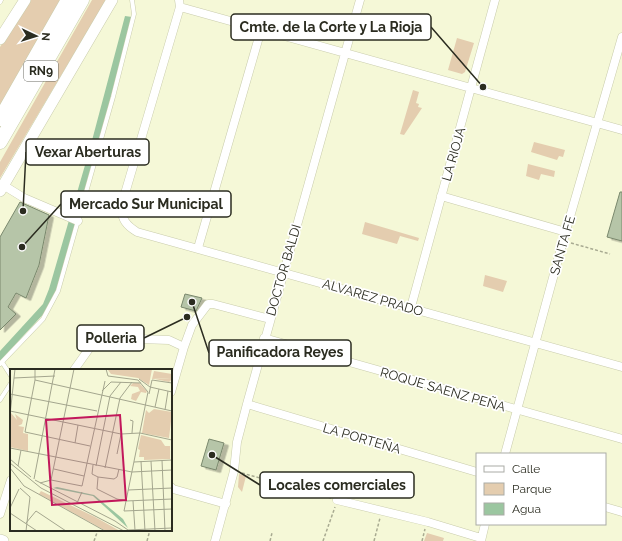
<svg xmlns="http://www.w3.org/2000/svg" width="622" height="541" font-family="Raleway,sans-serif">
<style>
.green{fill:#e4cdaf}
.water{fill:#9bc6a0}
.building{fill:#b6c5a8;stroke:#7a886d;filter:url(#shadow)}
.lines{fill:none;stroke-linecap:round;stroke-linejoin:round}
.lane-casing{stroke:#c9ccac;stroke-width:5}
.street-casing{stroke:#c9ccac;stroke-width:9}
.secondary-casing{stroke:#c9ccac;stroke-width:12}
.highway-casing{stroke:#c9ccac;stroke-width:15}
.path{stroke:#a8aa91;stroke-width:1.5;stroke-dasharray:3 2;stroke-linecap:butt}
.lane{stroke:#fff;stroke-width:4}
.street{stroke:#fff;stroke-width:8}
.secondary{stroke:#fff;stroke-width:11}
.highway{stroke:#fff;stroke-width:14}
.labels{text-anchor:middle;stroke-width:3.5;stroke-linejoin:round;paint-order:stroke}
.shield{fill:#fff;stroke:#6b6b63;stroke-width:1}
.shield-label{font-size:12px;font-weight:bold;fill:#2b2c20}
.street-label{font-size:13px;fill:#2b2c20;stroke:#fff}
.inset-road{fill:none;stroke:#a4a68e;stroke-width:1}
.view{fill:#c2185b;fill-opacity:0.15;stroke:#c2185b;stroke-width:2}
.inset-edge{fill:none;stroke:#2b2c20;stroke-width:2}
.leader{fill:none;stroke:#2b2c20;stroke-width:1.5}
.callout-dot{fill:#2b2c20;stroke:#fff;stroke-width:1.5}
.callout{fill:#fff;stroke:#2b2c20;stroke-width:1.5}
.callout-label{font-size:14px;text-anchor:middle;font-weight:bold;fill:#2b2c20}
</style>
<defs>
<filter id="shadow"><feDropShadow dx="4.5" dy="2.5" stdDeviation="0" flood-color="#0004"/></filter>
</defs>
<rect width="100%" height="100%" fill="#f5f8d7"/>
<path class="green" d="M31 0H62L0 108V47Z
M92 0H106L0 178V162Z
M457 38 474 43 465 72 462 74 448 70Z
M413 90 419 92 416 103 419 104 418 107 422 108 404 135 400 134Z
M534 142 565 150 563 157 559 156 557 160 531 152Z
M528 164 555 171 554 177 541 174 539 180 526 176Z
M365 222 419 238 418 241 400 236 397 244 362 234Z
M485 275 507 281 503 292 483 286Z
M239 474 246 476 242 492 238 487Z
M427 533 444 538 443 541H424Z"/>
<path class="water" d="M125 16 132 17 97 150 56 291 49 308 0 361V351L43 304 49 289 90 148Z"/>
<path class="building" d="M620 192H622V241L607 237Z
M20 202 49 215 39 265 26 298 16 293 8 307 16 314 0 330V237Z
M185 294 202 298 196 311 181 307Z
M209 439 224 443 216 470 201 466Z"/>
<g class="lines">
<g class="lane-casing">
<path id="lane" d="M0 2 1 0
M2 362 11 376
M0 364 43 319 58 291 113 97 134 14 132 0
M0 400 11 383"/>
</g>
<g class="street-casing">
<path id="street" d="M179 0 180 7 121 207C122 220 126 225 137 232L622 367
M180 7 622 130
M3 185 24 198 78 221
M441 196 566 232
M198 248 261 30
M411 307 495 0
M264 338 622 439
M74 370 96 339 125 343 139 339 169 340 184 347 192 325 208 304H213L270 319
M171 392 184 347
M247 404 477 472
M505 454 563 241 622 37
M171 487 173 489 226 504
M337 500 428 522 481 538
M605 507 622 512
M0 514 11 480
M215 541 234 471 237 442 247 404 360 0
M481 541 485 524"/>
</g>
<g class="secondary-casing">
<path id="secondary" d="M0 39 25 0
M0 191 112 0
M0 540 3 541"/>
</g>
<g class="highway-casing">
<path id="highway" d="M0 119 68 0
M0 142 82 0"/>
</g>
<path class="path" d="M571 243 610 254
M242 473 331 498
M94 541 98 530
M147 541 150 530
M270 541 272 533
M323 541 335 507
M374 541 380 518
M422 541 425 529"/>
<use href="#lane" class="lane"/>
<use href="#street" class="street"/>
<use href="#secondary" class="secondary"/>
<use href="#highway" class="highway"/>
</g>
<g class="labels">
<rect class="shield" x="24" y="61" width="34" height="20" rx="3"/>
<g class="shield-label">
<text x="41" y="75">RN9</text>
</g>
<g class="street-label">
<text transform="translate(453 154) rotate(-74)" y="5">LA RIOJA</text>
<text transform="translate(562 245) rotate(-74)" y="5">SANTA FE</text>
<text transform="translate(283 270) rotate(-74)" y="5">DOCTOR BALDI</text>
<text transform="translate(373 297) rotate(16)" y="5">ALVAREZ PRADO</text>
<text transform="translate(443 389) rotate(16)" y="5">ROQUE SAENZ PEÑA</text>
<text transform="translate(362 438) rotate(16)" y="5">LA PORTEÑA</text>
</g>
</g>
<g transform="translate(10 369)">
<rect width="162" height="162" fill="#f5f8d7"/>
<path d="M142 0 139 16 128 9 101 5 98 1ZM144 2 162 5V10L159 13 145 10 161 9 142 10ZM123 14H129L137 22 136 24 131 23 126 32 121 30 122 25 130 22 128 18 120 17ZM144 40 162 43 159 69 132 64 136 41 139 44ZM1 44 7 51 5 45 13 51 12 55 8 57 14 58 13 64 18 65V82L0 78ZM131 66 151 71 155 77H160V90L134 91V88H129L130 81 128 80ZM31 122 85 148 110 162H96L29 125Z" fill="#e4cdaf"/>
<path d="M47 118 84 126 113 150 118 159 83 127 43 119Z" fill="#9bc6a0"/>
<path class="inset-road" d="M25 0V11L15 63 80 77M96 0 98 7 128 11 138 23 114 142 162 140M4 9 45 7M129 10 140 18 162 23M25 11 162 42M92 22 101 13 131 14M0 25 87 42M139 25 142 11 162 14M145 38 149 20M155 41 158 22M0 42 111 65 130 64 162 71M0 46 5 0M120 51 123 52 122 64M162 53V98M65 74 68 56M0 79 122 103 162 101M107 85 111 65M0 90 21 108M152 91 155 162M131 92 135 162M141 92 145 162M124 93 162 91M0 94 31 119 114 162M83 96 82 105 88 108 87 120 107 130 116 132 162 130M8 97 11 81M86 97 100 27 111 13M0 99 14 117 95 162M95 99 110 29 122 13M44 100 74 107M88 108 104 110 107 108 109 100M24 110 45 0M25 111 105 152 118 161 162 159M41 111 64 0M30 114 41 111 72 117 95 12M10 119 20 128 16 162M118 121 162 119M123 132 125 161M67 134 72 123M0 139 9 120M0 144 27 162M16 154 26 142 56 162"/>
<path class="view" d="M110 46 116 131 42 136 36 51Z"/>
<rect width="162" height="162" class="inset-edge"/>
</g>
<path class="leader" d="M483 87L431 27M23 211L26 152M22 247L61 204M187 317L144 338M192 302L209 353M212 455L260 485"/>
<g class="callout-dot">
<circle cx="483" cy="87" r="4"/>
<circle cx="23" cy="211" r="4"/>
<circle cx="22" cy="247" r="4"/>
<circle cx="187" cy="317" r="4"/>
<circle cx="192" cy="302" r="4"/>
<circle cx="212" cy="455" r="4"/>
</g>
<g class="callout">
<rect x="231" y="14" width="200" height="26" rx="4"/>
<rect x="26" y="139" width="123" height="26" rx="4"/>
<rect x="61" y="191" width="170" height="26" rx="4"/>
<rect x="77" y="325" width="67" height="26" rx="4"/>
<rect x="209" y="340" width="142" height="26" rx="4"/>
<rect x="260" y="472" width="154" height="26" rx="4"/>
</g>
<g class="callout-label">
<text x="331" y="32">Cmte. de la Corte y La Rioja</text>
<text x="88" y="157">Vexar Aberturas</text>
<text x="146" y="209">Mercado Sur Municipal</text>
<text x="111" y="343">Polleria</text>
<text x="280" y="357">Panificadora Reyes</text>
<text x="337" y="490">Locales comerciales</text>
</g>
<rect x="476" y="453" width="130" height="72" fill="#ffffff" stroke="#aaaba6"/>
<rect x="484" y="466" width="20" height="6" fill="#ffffff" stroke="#aaaba6"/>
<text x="512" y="473" font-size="12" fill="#2b2c20">Calle</text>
<rect x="484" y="483" width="20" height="12" fill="#e4cdaf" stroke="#aaaba6"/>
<text x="512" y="493" font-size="12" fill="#2b2c20">Parque</text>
<rect x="484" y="503" width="20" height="12" fill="#9bc6a0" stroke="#aaaba6"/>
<text x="512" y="513" font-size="12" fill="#2b2c20">Agua</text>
<g transform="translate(36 36) rotate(94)" stroke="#ffffff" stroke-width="3" paint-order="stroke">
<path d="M0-3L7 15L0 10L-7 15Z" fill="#2b2c20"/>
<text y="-6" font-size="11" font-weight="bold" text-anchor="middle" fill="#2b2c20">N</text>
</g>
</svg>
